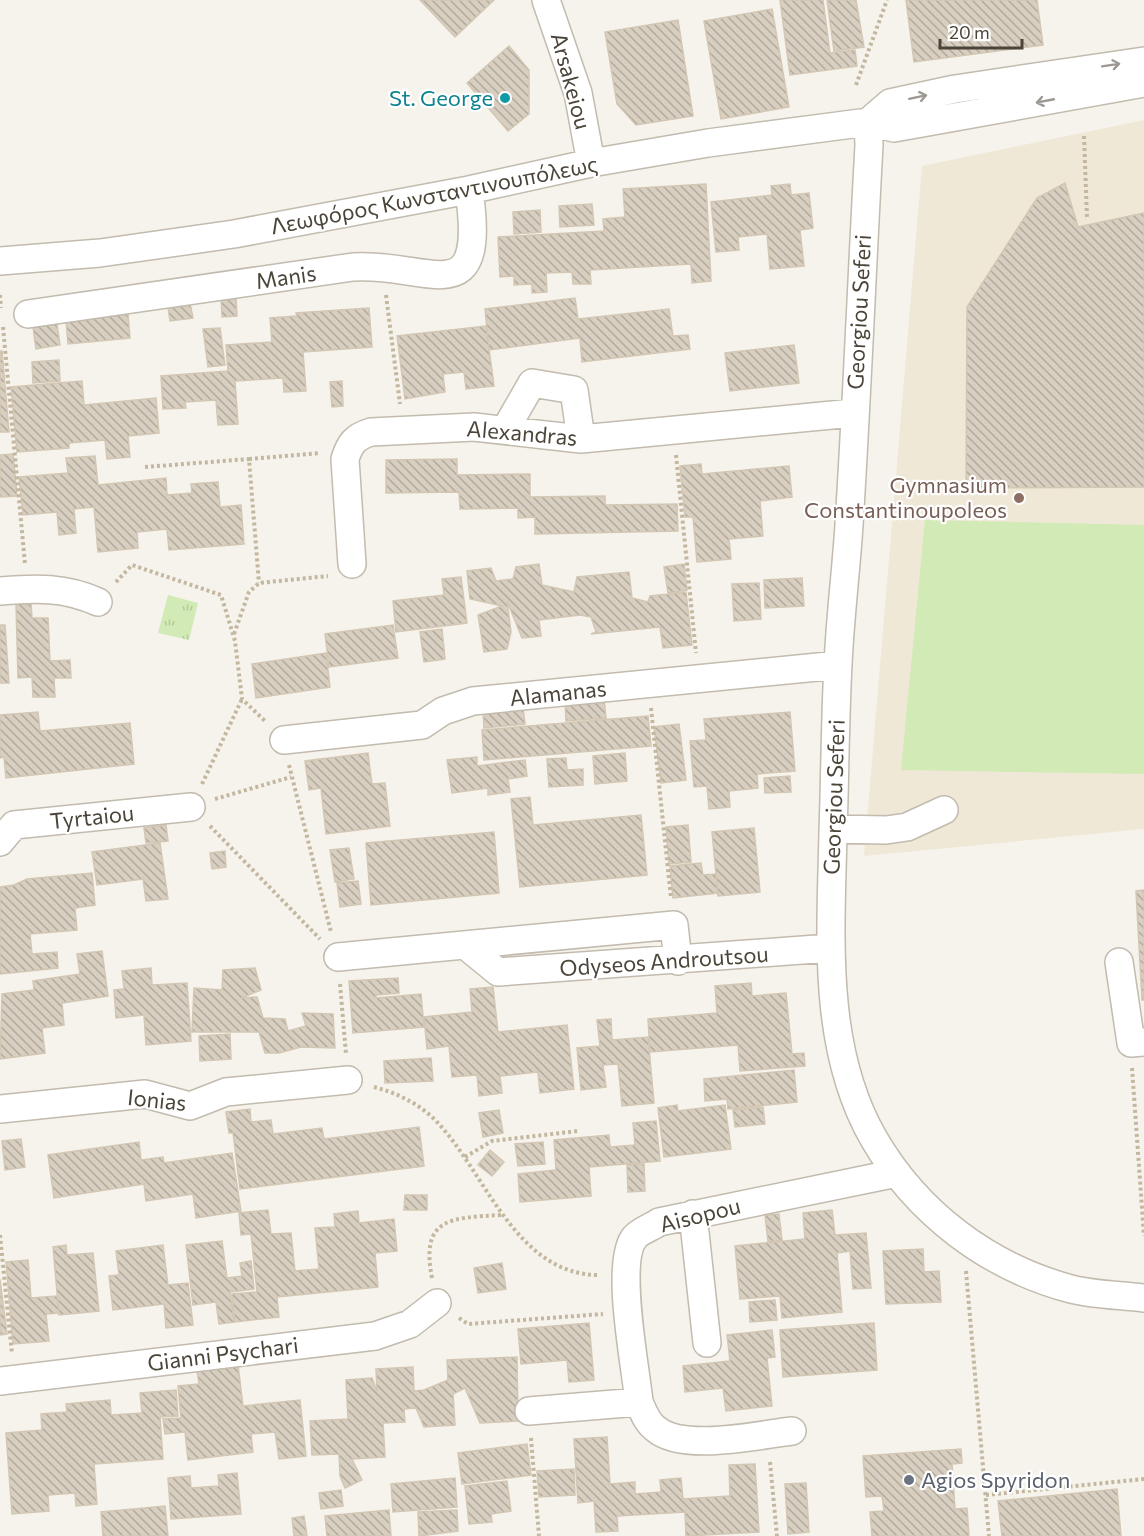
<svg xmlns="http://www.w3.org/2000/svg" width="1144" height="1536" font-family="Commissioner,sans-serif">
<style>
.education{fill:#efe8d6}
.grass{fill:url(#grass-tufts)}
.pitch{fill:#d2eab5}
.building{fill:url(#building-back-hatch);stroke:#d3c7b4;stroke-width:1.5}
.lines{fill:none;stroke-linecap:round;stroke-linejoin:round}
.minor-casing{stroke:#c2bbae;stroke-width:30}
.path{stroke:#c4b79f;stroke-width:4;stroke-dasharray:3 3;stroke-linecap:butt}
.minor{stroke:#fff;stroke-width:27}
.oneway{stroke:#9c9892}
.culture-dot{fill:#0f9aa8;stroke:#fff;stroke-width:2}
.education-dot{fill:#8d6e63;stroke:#fff;stroke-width:2}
.worship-dot{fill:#6b7280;stroke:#fff;stroke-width:2}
.labels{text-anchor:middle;stroke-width:4.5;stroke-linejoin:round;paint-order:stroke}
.street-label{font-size:22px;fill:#4b4439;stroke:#fff}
.culture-label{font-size:22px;fill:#0d838f;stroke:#fff;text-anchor:end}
.education-label{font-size:22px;fill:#785e54;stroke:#fff;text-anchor:end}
.worship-label{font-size:22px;fill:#5b616d;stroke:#fff;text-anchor:start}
</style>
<defs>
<pattern id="grass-tufts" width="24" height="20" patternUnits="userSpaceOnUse" patternTransform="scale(1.5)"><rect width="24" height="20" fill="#d2eab5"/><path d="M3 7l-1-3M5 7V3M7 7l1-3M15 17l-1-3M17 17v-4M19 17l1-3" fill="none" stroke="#b6ca9c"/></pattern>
<pattern id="building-back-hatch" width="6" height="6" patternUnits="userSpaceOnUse" patternTransform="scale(1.5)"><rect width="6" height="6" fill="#d8cfc1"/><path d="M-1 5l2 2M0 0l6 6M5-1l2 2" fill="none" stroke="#b1aa9e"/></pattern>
</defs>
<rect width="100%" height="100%" fill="#f6f3ec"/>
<path class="education" d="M1144 120V829L864 856 922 166Z"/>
<path class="grass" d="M168 595 198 603 189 640 158 633Z"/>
<path class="pitch" d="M925 520 1144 525V774L901 770Z"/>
<path class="building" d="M420 0H494L455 37Z
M780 0H823L830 53 855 50 857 66 790 75Z
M827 0H856L864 47 834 51Z
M906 0H1037L1043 45 914 62Z
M772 9 789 107 721 119 704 21Z
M678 20 693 116 636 125 617 104 605 32Z
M509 46 529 70V114L508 131 467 83Z
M1065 183 1078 227 1144 213V487L966 488 967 307 1037 198Z
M706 184 711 281 692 283 691 264 590 270 591 284H573L572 272 546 273 547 292 532 293V284L514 285V276L500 277 498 237 604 231 603 219 625 217 623 189Z
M790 184 791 195 809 193 813 228 800 230 804 266 770 269 767 234 738 237 739 250 716 252 711 202 772 195 771 186Z
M592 204 594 225 560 227 559 206Z
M540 210 541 232 514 234 513 212Z
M221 296H236L237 316 222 317Z
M575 298 578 319 669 309 673 336 688 335 690 349 582 362 580 338 489 350 485 309Z
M190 303 193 318 170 321 168 307Z
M369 308 372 347 303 352 306 391 284 392 283 378 235 381 238 424 218 425 216 400 185 402 186 408 163 409 161 376 228 371 226 345 272 342 270 318 297 316 296 313Z
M128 314 130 338 68 344 66 320Z
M57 324 60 345 36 349 33 327Z
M486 326 494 386 466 389 464 372 443 374 445 392 405 399 397 336Z
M220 328 225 365 208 367 203 329Z
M794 345 799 383 730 391 725 353Z
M0 351H2L9 432H0Z
M59 360 60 381 33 383 32 362Z
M82 381 84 405 156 398 159 433 128 436 130 457 107 459 105 440 69 443V448L17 452 11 387Z
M342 381 343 406 332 407 330 382Z
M13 454 17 496 0 497V455Z
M95 456 98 485 166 478 167 495 192 493 191 484 218 482 220 507 241 505 244 544 169 550 167 529 137 532 138 548 98 552 94 507 74 509 76 533 59 535 57 512 23 515 19 477 68 473 66 458Z
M457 459V475L530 474V497L605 496V505L677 504 678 531 535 534V517L518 518V508L460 509 459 492 386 493V460Z
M701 464 702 474 789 466 792 497 760 501 763 536 729 539 731 559 697 562 693 517H685L680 466Z
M539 564 542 585 574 592 577 577 629 572 632 598 648 602 650 596 686 592 692 645 663 648 660 627 591 634 596 632 591 617 580 615 539 620 541 636 522 638 507 601 511 632 507 649 484 652 478 615 502 606 470 599 467 571 491 568 496 581 513 579 516 567Z
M684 564 687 590 668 593 664 567Z
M461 577 467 623 396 632 393 601 444 595 442 579Z
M802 578 804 606 765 608 764 580Z
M759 583 761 619 734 621 732 584Z
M16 604H31L32 618H48L50 661 70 660 71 678H54L55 697H33L32 677 18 678Z
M0 625H5L9 683H0Z
M393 625 398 658 329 667 325 634Z
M442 629 445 659 424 662 420 632Z
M326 653 330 687 256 698 252 664Z
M604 698 606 718 566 721 565 701Z
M523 707 525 724 484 728 483 710Z
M38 712 40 731 130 723 134 764 6 778 4 757 0 758V715Z
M790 712 795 771 757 774 758 788 729 791 730 807 709 809 707 786 694 787 690 741 706 740 704 719Z
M648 716 651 746 484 760 482 730Z
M679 724 686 780 661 783 654 727Z
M368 753 372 784 385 783 390 826 326 834 321 788 309 790 305 761Z
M625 753 627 781 595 784 593 756Z
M477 757V766L525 760 527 776 508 779 510 792 488 795V788L452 793 447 760Z
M566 758 567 770 583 769V785L549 787 547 759Z
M790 776 791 792 765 793 764 778Z
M530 797 533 825 641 815 647 875 520 887 511 799Z
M166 825 168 841 146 843 144 828Z
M688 825 691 862 669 864 666 827Z
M754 828 760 892 718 896 712 832Z
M494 832 499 893 371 905 366 843Z
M160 843 168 899 146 901 143 879 97 885 92 852Z
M349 848 354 879 335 882 330 850Z
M225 851 226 867 212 869 210 853Z
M701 863 703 875 716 874 718 893 673 898 670 866Z
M92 873 95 905 75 908 77 930 30 934 32 954 57 952 58 968 0 974V887L14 885 27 879Z
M358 881 361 904 340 907 337 883Z
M1144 890V1000H1142L1136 891Z
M102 951 108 996 62 1003 64 1025 42 1028 45 1053 0 1059 2 994 34 990 33 981 80 974 77 954Z
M151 968 152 985 187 983 191 1041 146 1045 144 1015 116 1018 114 990 124 989 122 971Z
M255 968 261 990 241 998 257 997 263 1018 285 1019 288 1031 306 1026 302 1013 333 1014 335 1048 301 1047 279 1053H265L259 1032H192L194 988 222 990 223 970Z
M398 978 399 993 376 995V998L421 994 424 1027 353 1033 349 981Z
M751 983 752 996 786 993 792 1054 804 1053 805 1066 740 1071 738 1045 650 1052 648 1019 717 1013 715 986Z
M493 987 498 1032 567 1025 574 1089 540 1093 538 1072 500 1076 502 1093 479 1096 477 1075 452 1077 449 1046 427 1049 424 1017 472 1012 470 989Z
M611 1019 612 1040 648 1037 654 1103 622 1106 618 1064 603 1065 606 1087 581 1090 577 1048 600 1046 597 1020Z
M230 1034 231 1059 200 1061 199 1036Z
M431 1058 433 1081 385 1083 384 1061Z
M794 1070 797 1102 728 1109 727 1099 705 1101 704 1079Z
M677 1105 678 1111 725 1105 731 1149 664 1157 658 1108Z
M763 1107 765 1124 735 1127 733 1110Z
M250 1109 251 1122 271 1120 273 1134 322 1128 324 1139 419 1127 424 1166 240 1189 233 1133H229L226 1112Z
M499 1110 503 1133 483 1137 479 1113Z
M656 1121 660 1161 589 1167 591 1196 520 1202 518 1174 556 1170 554 1140 609 1135 610 1147 635 1145 633 1123Z
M21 1139 25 1167 5 1170 2 1141Z
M139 1142 141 1160 163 1157 164 1163 232 1153 241 1211 196 1218 193 1194 146 1201 144 1184 54 1198 48 1155Z
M543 1142 545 1164 518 1166 515 1144Z
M490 1150 504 1162 492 1176 478 1165Z
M644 1164 645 1191 628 1192 627 1165Z
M405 1195H427V1210H404Z
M268 1210 271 1234 291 1233 295 1271 319 1269 315 1228 335 1227 334 1214 358 1211 359 1223 394 1219 397 1251 375 1253 378 1287 277 1297 279 1317 235 1322 232 1294 257 1292 251 1234 241 1235 239 1213Z
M832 1210 835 1235 866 1233 871 1288 853 1289 850 1251 837 1253 842 1312 782 1318 780 1296 740 1299 735 1246 805 1239 803 1213Z
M779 1214 782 1240 768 1242 765 1215Z
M222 1241 227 1278 242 1276 240 1263 251 1261 254 1289 230 1292 234 1322 219 1324 216 1302 193 1305 186 1245Z
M66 1245 67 1255 93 1253 99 1311 59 1315 53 1247Z
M163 1245 168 1285 188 1283 193 1325 166 1328 164 1304 113 1310 109 1276 119 1275 116 1251Z
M923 1249 924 1272 939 1271 941 1302 886 1304 883 1251Z
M28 1260 31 1298 57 1296 59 1313 46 1314 49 1341 13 1344 6 1262Z
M502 1263 506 1289 478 1293 474 1268Z
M0 1279 7 1334 0 1335Z
M775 1300 777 1320 750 1322 749 1302Z
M589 1323 594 1380 569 1382 567 1360 521 1364 518 1329Z
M874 1323 877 1370 783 1377 780 1330Z
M772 1330 775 1357 767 1358 772 1406 726 1411 723 1388 685 1392 683 1366 730 1361 727 1335Z
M517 1357 518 1421 480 1423 465 1388 453 1394 455 1425 424 1427 416 1408 404 1409 405 1422 383 1423 385 1457 352 1459 362 1480 345 1488 340 1476 339 1454 312 1455 310 1421 348 1419 346 1380 372 1378 377 1391 376 1369 413 1367 414 1391 424 1390 448 1380 447 1360Z
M238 1365 243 1406 300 1400 306 1456 279 1459 275 1432 251 1434 253 1452 188 1460 185 1432 165 1434 163 1419 181 1418 178 1386 199 1384 197 1370Z
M176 1390 178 1416 160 1417 163 1459 94 1464 97 1504 76 1506 75 1493 48 1495 49 1511 12 1514 6 1433 42 1430 41 1414 67 1412 66 1404 110 1400 111 1415 142 1413 140 1393Z
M607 1437 610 1484 635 1482V1494L661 1492 660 1480 681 1478 683 1499 730 1496 729 1465 755 1464 759 1532 686 1536 685 1512 617 1516 618 1531 596 1532 594 1501 578 1503 574 1439Z
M527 1444 531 1475 462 1484 458 1453Z
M961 1449 962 1463 952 1464 955 1509 967 1508 969 1536H872L870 1512 884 1511 882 1496 866 1497 863 1456Z
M574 1469 575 1495 539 1497 537 1471Z
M237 1473 241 1514 171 1519 168 1478 190 1476 191 1488 219 1486 218 1475Z
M455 1478 457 1507 393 1512 391 1484Z
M507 1481 511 1511 491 1514 492 1522 469 1524 465 1486Z
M806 1483 809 1532 788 1534 785 1484Z
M1117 1489 1121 1536H1002L998 1501Z
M341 1490 343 1506 321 1509 319 1493Z
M165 1506 168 1536H103L101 1512Z
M389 1510 391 1536H327L325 1516Z
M457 1510 458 1531 419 1536 418 1512Z
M304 1516 307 1536H294L292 1518Z"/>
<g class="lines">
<g class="minor-casing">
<path id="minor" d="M546 0 578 93 591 163
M868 122 869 145C862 271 857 398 849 525 846 572 840 618 838 665 835 720 835 776 833 832 831 933 821 1048 874 1139 917 1213 988 1267 1071 1289 1094 1295 1120 1295 1144 1298
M868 122 890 103 955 89 1144 61
M0 261 100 253 234 234 469 190 591 163 708 143 868 122 894 128 1144 83
M28 314 353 267C430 262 487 317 469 190
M505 430 532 383 574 390 581 439
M352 564 345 459C350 443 355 437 371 432L474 427 581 439 853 413
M0 591C36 588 65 587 98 602
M284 740 422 725 443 711 473 701 838 665
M833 829 886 830 907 827 944 810
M0 842 14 825 191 807
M465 945 498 972 830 948
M338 957 674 925 678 961
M1119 962 1131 1043 1144 1042
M0 1109 145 1094 190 1106 226 1092 348 1080
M693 1214 707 1343
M0 1381 375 1336 410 1324 437 1303
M529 1411 639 1402
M792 1431C758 1435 683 1452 656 1429 647 1423 643 1411 639 1402 636 1369 614 1261 635 1237 640 1231 652 1227 659 1222L897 1173"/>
</g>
<path class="path" d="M856 85 887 0
M1084 136 1087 218
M0 295 1 308
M386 295 400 404
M3 327 25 564
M676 455 696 653
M249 459 320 453
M145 467 249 459 259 583
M116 582 132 565 221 595 235 641 242 699 265 721
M234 634 249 592 259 583 328 576
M651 708 671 898
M289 765 331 932
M202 784 242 699
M215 799 291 777
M210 826 320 939
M340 984 346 1054
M1132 1068 1144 1236
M374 1087C397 1093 420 1104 437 1122 486 1173 516 1276 600 1275
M465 1157 492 1141 578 1131
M0 1235 12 1354
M966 1271 989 1536
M432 1278C420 1217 451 1218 501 1215
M459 1318 468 1324 603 1314
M531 1438 539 1536
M770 1462 777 1536
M986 1495 1144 1479"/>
<use href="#minor" class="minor"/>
</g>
<defs><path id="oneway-shaft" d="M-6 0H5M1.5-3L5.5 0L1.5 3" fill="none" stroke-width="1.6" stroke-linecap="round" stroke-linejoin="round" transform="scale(1.5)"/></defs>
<g class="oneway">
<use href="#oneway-shaft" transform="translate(1111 65) rotate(-9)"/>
<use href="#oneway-shaft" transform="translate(918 97) rotate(-12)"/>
<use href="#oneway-shaft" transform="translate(1045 101) rotate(169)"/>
</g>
<circle class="culture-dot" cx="505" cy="98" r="6"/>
<circle class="education-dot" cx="1019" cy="498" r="6"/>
<circle class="worship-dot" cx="909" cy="1480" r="6"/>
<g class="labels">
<g class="street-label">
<text transform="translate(571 81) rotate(75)" y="8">Arsakeiou</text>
<text transform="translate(434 195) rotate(-11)" y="8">Λεωφόρος Κωνσταντινουπόλεως</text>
<text transform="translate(286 277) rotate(-8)" y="8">Manis</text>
<text transform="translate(859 312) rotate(-87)" y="8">Georgiou Seferi</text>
<text transform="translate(522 433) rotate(5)" y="8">Alexandras</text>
<text transform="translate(558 693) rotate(-6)" y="8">Alamanas</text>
<text transform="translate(834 797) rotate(-88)" y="8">Georgiou Seferi</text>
<text transform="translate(92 817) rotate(-6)" y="8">Tyrtaiou</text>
<text transform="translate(664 961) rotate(-4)" y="8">Odyseos Androutsou</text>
<text transform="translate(157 1100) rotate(6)" y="8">Ionias</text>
<text transform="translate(700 1215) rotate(-14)" y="8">Aisopou</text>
<text transform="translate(223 1354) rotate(-7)" y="8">Gianni Psychari</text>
</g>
<g class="culture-label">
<text x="493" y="106">St. George</text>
</g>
<g class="education-label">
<text x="1007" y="493">Gymnasium<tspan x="1007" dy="25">Constantinoupoleos</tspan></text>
</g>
<g class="worship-label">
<text x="921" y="1488">Agios Spyridon</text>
</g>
</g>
<path d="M940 39v9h82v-9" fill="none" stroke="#4b4439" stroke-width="3"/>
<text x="949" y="39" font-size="18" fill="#4b4439" stroke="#ffffff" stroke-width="4.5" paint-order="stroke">20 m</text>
</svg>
